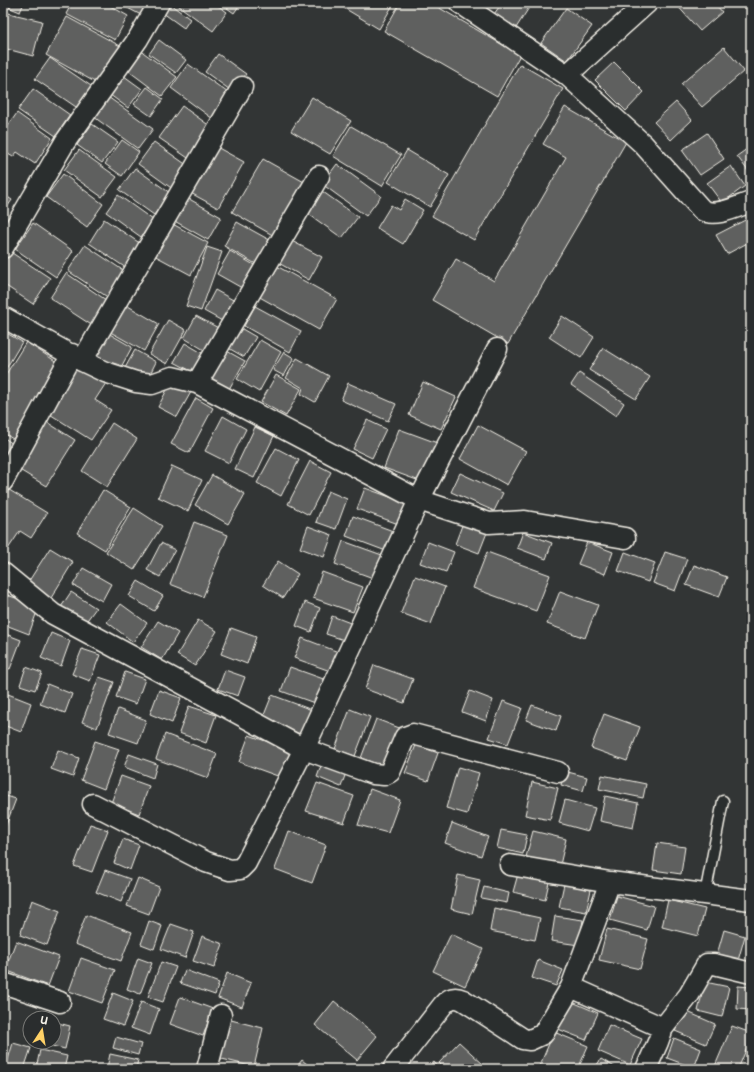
<svg xmlns="http://www.w3.org/2000/svg" width="754" height="1072" font-family="Mali,sans-serif">
<style>
.building{fill:#5f605f;stroke:#f4f1e8}
.lines{fill:none;stroke-linecap:round;stroke-linejoin:round}
.lane-casing{stroke:#f4f1e8;stroke-width:13}
.street-casing{stroke:#f4f1e8;stroke-width:23}
.lane{stroke:#2a2d2e;stroke-width:10}
.street{stroke:#2a2d2e;stroke-width:20}
</style>
<rect width="100%" height="100%" fill="#323535"/>
<filter id="ink" filterUnits="userSpaceOnUse"><feTurbulence type="fractalNoise" baseFrequency=".025" numOctaves="2"/><feDisplacementMap in="SourceGraphic" scale="8" xChannelSelector="R" yChannelSelector="G"/><feConvolveMatrix kernelMatrix="1 2 1 2 8 2 1 2 1" color-interpolation-filters="sRGB"/></filter>
<g filter="url(#ink)">
<path class="building" d="M3 3H24L20 12 3 5Z
M72 3H105L128 16 115 40 66 14Z
M118 3H148L141 15Z
M175 3H214L227 12 213 31Z
M220 3H241L234 13Z
M347 3H394L379 29 344 8Z
M400 3H431L520 55 497 96 384 31Z
M502 3H532L516 28 494 14Z
M675 3H715L722 12 700 31Z
M170 4 190 19 184 28 163 13Z
M566 8 592 26 567 61 541 43Z
M4 12 42 21 33 56 3 48Z
M67 17 124 48 102 86 46 55Z
M159 40 186 60 176 73 149 54Z
M724 47 744 71 702 107 681 84Z
M140 50 177 77 162 96 126 69Z
M218 54 246 74 233 92 205 72Z
M50 58 94 88 79 109 35 79Z
M614 62 644 92 626 111 595 80Z
M188 64 231 95 213 119 171 88Z
M520 64 563 89 474 240 432 216Z
M120 73 142 89 128 108 106 92Z
M147 87 163 99 151 116 134 104Z
M33 89 70 115 56 136 18 110Z
M108 97 153 129 138 149 94 117Z
M312 97 351 121 330 154 291 131Z
M676 102 692 120 671 140 654 122Z
M182 106 214 129 191 160 159 138Z
M565 107 626 142 508 344 432 300 456 259 494 281 566 157 543 144Z
M17 113 52 138 35 164 17 152 13 157 3 151V133Z
M92 124 118 142 102 163 77 145Z
M351 126 401 155 382 186 333 156Z
M707 133 724 159 700 175 682 150Z
M122 140 139 152 122 176 105 164Z
M154 142 191 168 174 190 138 164Z
M213 145 244 162 218 208 187 191Z
M751 146V175L737 156Z
M79 150 117 177 102 197 64 170Z
M407 150 449 175 430 207 388 182Z
M263 159 306 183 276 237 232 212Z
M337 164 381 196 366 216 322 184Z
M731 166 745 186 722 203 707 183Z
M135 168 170 193 154 215 119 190Z
M63 174 103 204 87 227 46 197Z
M319 189 358 217 342 238 303 210Z
M3 194 12 200 3 213Z
M118 195 153 220 141 237 106 212Z
M184 196 221 217 208 240 171 219Z
M405 199 423 210 403 244 377 228 391 205 399 210Z
M751 217V241L727 254 716 235Z
M104 219 141 244 126 268 89 243Z
M167 221 208 243 191 275 150 253Z
M237 222 275 243 261 267 224 246Z
M33 223 73 251 56 277 15 249Z
M288 239 322 257 309 280 275 261Z
M85 245 127 273 109 298 68 271Z
M207 247 222 252 201 311 186 306Z
M9 251 50 278 33 304 3 284V259Z
M230 251 261 269 249 292 217 274Z
M273 264 337 299 319 330 256 295Z
M66 273 112 304 96 328 50 298Z
M215 290 235 301 224 322 204 311Z
M121 302 159 324 144 351 105 329Z
M255 306 301 331 290 352 244 326Z
M196 316 224 331 211 354 184 338Z
M562 316 594 337 581 358 549 337Z
M168 320 186 330 167 364 149 354Z
M237 326 256 337 244 357 225 346Z
M3 331 22 342 4 372 3 371Z
M108 333 132 347 120 369 96 356Z
M260 340 281 352 259 392 237 379Z
M26 342 60 364 13 439 3 433V379Z
M185 343 209 357 199 375 174 362Z
M603 348 650 377 636 399 589 370Z
M135 350 156 362 147 380 125 368Z
M225 350 245 361 229 389 210 378Z
M284 352 294 358 284 376 273 370Z
M297 358 329 376 315 402 301 394 303 388 286 378Z
M78 365 106 383 95 400 111 410 91 440 48 413Z
M579 373 624 403 616 416 571 385Z
M276 375 301 389 286 416 261 402Z
M171 382 191 392 177 417 158 407Z
M423 382 456 397 441 429 409 415Z
M348 383 396 404 388 421 341 400Z
M196 398 213 408 189 453 171 444Z
M223 416 246 429 229 463 205 451Z
M42 419 75 440 46 486 13 466Z
M367 420 386 429 372 458 353 449Z
M112 423 137 439 107 487 82 471Z
M478 425 526 451 507 485 460 459Z
M255 427 274 436 254 478 235 469Z
M399 429 440 444 425 483 384 468Z
M3 437 13 444 3 460Z
M276 448 299 460 281 496 257 483Z
M310 461 331 472 309 515 288 504Z
M172 466 202 480 188 511 158 497Z
M460 473 503 493 494 511 451 492Z
M212 475 245 494 228 524 195 505Z
M6 488 47 513 31 538 20 531 8 549 3 546V492Z
M365 488 412 505 404 526 357 509Z
M103 490 131 507 105 550 77 533Z
M328 491 347 499 336 529 316 522Z
M134 508 162 526 134 570 106 552Z
M353 516 393 531 386 551 346 536Z
M464 520 488 530 479 553 455 544Z
M194 522 228 535 203 597 170 584Z
M308 526 332 535 324 557 300 548Z
M523 532 552 543 546 559 517 548Z
M343 541 382 555 373 578 335 564Z
M428 542 454 552 446 572 420 563Z
M587 542 613 552 605 574 578 564Z
M161 543 175 550 160 577 147 570Z
M50 548 73 562 51 598 27 584Z
M487 552 550 575 536 611 473 588Z
M625 552 655 563 648 582 618 571Z
M665 552 687 559 675 591 653 583Z
M278 561 298 574 283 598 263 585Z
M694 565 727 577 719 597 686 585Z
M83 568 111 584 102 601 73 585Z
M322 572 363 587 353 612 313 598Z
M415 576 445 587 431 624 401 613Z
M138 581 163 596 154 611 129 596Z
M560 591 598 605 585 638 547 624Z
M71 592 96 608 85 623 61 607Z
M7 595 39 606 29 634 3 624V606Z
M305 602 320 608 311 632 296 626Z
M121 604 147 623 133 642 107 622Z
M332 616 353 624 347 641 326 634Z
M198 620 217 631 195 666 177 655Z
M158 621 178 633 162 660 141 647Z
M231 628 256 637 247 664 221 654Z
M3 633 21 640 10 669 3 667Z
M51 633 70 641 61 666 41 658Z
M302 638 341 653 333 672 294 658Z
M82 649 100 655 90 681 72 674Z
M374 665 413 679 404 703 365 689Z
M26 667 42 673 35 690 20 685Z
M290 667 329 681 320 705 281 691Z
M225 670 245 677 238 696 218 689Z
M125 672 145 679 136 704 116 697Z
M99 677 114 682 97 728 82 722Z
M47 684 72 694 65 713 40 704Z
M159 690 181 698 172 723 150 714Z
M470 691 493 700 486 721 462 712Z
M8 694 31 703 21 732 3 725V707Z
M272 695 312 710 303 735 262 720Z
M503 701 522 708 508 744 489 738Z
M532 705 561 716 556 731 526 720Z
M189 706 216 715 206 743 179 733Z
M118 709 146 720 138 743 109 733Z
M350 709 370 717 355 756 335 749Z
M604 714 640 727 627 761 591 748Z
M376 719 402 729 387 768 361 758Z
M165 734 217 754 208 778 156 759Z
M249 735 293 751 283 778 239 762Z
M95 741 119 749 104 789 81 780Z
M416 745 438 753 428 781 405 773Z
M58 750 79 758 73 777 51 769Z
M129 754 157 764 153 778 124 767Z
M324 758 348 767 341 787 317 777Z
M458 767 479 773 467 814 446 808Z
M564 771 587 777 583 791 561 785Z
M602 775 646 784 643 798 599 789Z
M121 776 149 786 139 814 111 803Z
M532 782 558 788 550 820 525 815Z
M317 783 354 796 344 823 306 811Z
M370 789 400 800 388 833 358 825Z
M3 795 16 799 3 833Z
M605 796 638 803 633 828 600 821Z
M565 800 595 808 588 831 559 823Z
M452 823 488 837 481 856 445 843Z
M90 824 108 830 92 872 74 866Z
M501 830 527 835 523 854 497 848Z
M289 831 326 845 312 883 275 869Z
M533 831 566 839 560 865 526 857Z
M123 839 139 845 130 870 114 863Z
M657 843 685 847 681 874 653 870Z
M105 870 130 879 121 902 96 892Z
M518 874 549 882 545 900 513 892Z
M458 875 480 880 472 914 451 909Z
M138 878 159 887 149 914 127 906Z
M564 884 591 890 586 912 559 907Z
M484 887 509 893 507 903 481 898Z
M617 896 654 906 647 930 610 920Z
M32 900 60 911 47 945 20 935Z
M668 900 705 909 698 936 662 927Z
M494 908 540 918 535 940 490 931Z
M86 915 132 932 121 961 75 944Z
M555 916 583 920 579 945 551 941Z
M149 921 162 926 154 949 141 944Z
M171 924 194 932 185 958 161 949Z
M607 929 648 939 640 969 599 960Z
M724 930 745 936 737 964 716 958Z
M451 934 483 949 465 986 433 971Z
M202 936 223 944 214 968 193 961Z
M16 941 59 957 48 986 5 970Z
M81 958 115 970 102 1003 69 991Z
M138 958 152 963 140 994 127 989Z
M538 960 563 970 556 986 532 978Z
M161 962 176 967 163 1002 148 997Z
M185 970 219 983 215 995 180 983Z
M227 973 251 983 242 1007 218 998Z
M705 982 729 987 722 1017 698 1011Z
M738 986 751 987V1010L737 1009Z
M113 993 133 1001 123 1026 103 1019Z
M180 997 213 1009 203 1036 170 1024Z
M334 1001 377 1036 357 1060 315 1025Z
M570 1001 598 1013 586 1040 558 1029Z
M141 1002 159 1009 150 1035 131 1028Z
M683 1010 715 1024 706 1044 675 1031Z
M227 1019 263 1028 254 1067 218 1058Z
M54 1022 70 1026 65 1049 35 1042H54Z
M609 1025 642 1039 630 1065 598 1051Z
M732 1026 751 1033V1038L738 1069H723L715 1066Z
M554 1032 588 1046 578 1069H550L540 1065Z
M116 1037 141 1044 138 1055 113 1048Z
M674 1038 701 1049 694 1068 667 1058Z
M459 1042 484 1065 480 1069H445L439 1063Z
M13 1043 31 1048 24 1069H16L6 1066Z
M40 1050 67 1056 64 1069H36Z
M110 1054 138 1060 136 1069 107 1068Z
M601 1059 618 1069H594Z
M302 1060 313 1069H295Z
M434 1062 440 1069H426Z"/>
<g class="lines">
<g class="lane-casing">
<path id="lane" d="M705 895 723 801"/>
</g>
<g class="street-casing">
<path id="street" d="M460 3 567 75 647 3
M567 75 643 144 702 210C716 218 738 206 751 202
M3 248 65 142 138 39 159 3
M3 317 82 361 105 372 136 382 152 384 172 377 197 383 419 500 489 523 525 521 625 538
M82 361 242 87
M197 383 319 176
M3 481 72 354
M3 573 53 614 304 749 373 774 384 775 390 772 405 737 413 734 558 772
M93 804 206 862 230 870 240 869 246 863 304 749 419 500 497 349
M510 865 610 882 751 900
M3 983 60 1002
M571 987 663 1028 658 1042 646 1069
M663 1028 689 995 707 964H714L751 973
M207 1069 221 1015
M393 1069 443 1005C449 998 454 996 463 1000L523 1039 530 1040 543 1034 571 987 610 882"/>
</g>
<use href="#lane" class="lane"/>
<use href="#street" class="street"/>
</g>
</g>
<rect width="754" height="1072" fill="none" stroke="#2a2d2e" stroke-width="16"/>
<rect x="8" y="8" width="738" height="1056" fill="none" stroke="#f4f1e8" stroke-width="1.5" filter="url(#ink)"/>
<g transform="translate(42 1030) rotate(12)"><circle r="19" fill="#2a2d2e" stroke="#7b7b78"/>
<path d="M0-3L7 15L0 10L-7 15Z" fill="#ffd166"/>
<text y="-6" font-size="11" font-weight="bold" text-anchor="middle" fill="#f4f1e8">U</text>
</g>
</svg>
